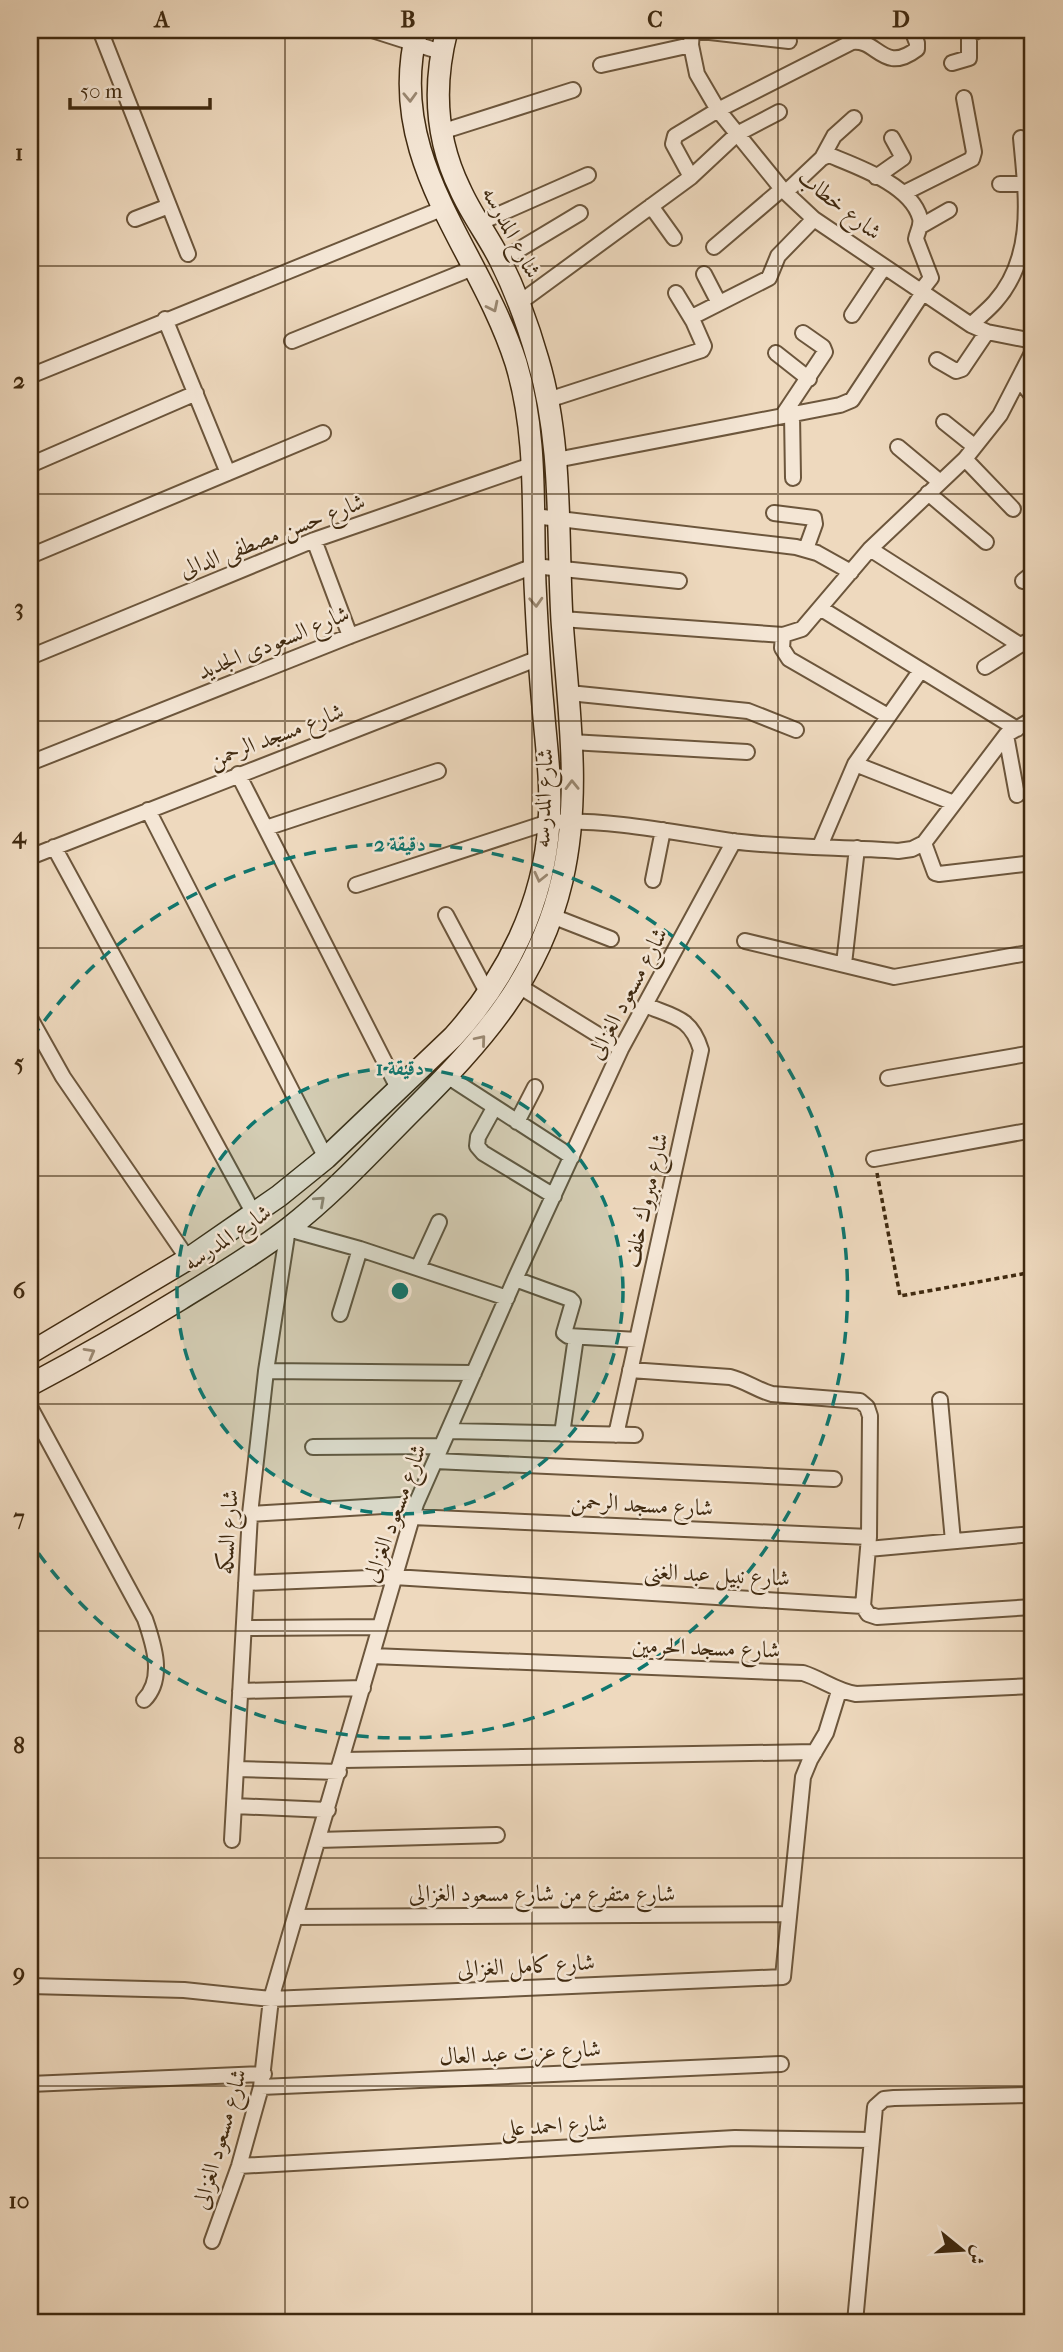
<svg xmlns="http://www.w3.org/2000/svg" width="1063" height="2352" font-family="'IM FELL French Canon',Amiri,serif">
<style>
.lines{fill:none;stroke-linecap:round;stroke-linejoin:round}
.street-casing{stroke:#6c563c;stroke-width:18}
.secondary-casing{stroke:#402a10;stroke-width:24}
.path{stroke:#402a10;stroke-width:3.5;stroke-dasharray:5 3.5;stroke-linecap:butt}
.street{stroke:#f4e6d5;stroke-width:14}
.secondary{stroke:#f4e6d5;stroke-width:21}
.oneway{stroke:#9a8872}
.grid{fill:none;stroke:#402a10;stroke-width:2;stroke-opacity:0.55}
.ring{fill:none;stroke:#0f766e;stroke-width:3.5;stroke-dasharray:12 9}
.labels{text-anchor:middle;stroke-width:5;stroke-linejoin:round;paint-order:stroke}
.street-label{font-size:23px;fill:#402a10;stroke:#f4e6d5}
.centre{fill:#0f766e;stroke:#f4e6d5;stroke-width:3.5}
.ring-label{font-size:21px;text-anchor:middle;font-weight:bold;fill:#0f766e;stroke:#f4e6d5;stroke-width:5;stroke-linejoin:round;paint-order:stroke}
.neatline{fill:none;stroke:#402a10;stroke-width:2.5}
.grid-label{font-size:23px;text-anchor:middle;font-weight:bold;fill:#402a10}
</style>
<rect width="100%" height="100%" fill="#eed9be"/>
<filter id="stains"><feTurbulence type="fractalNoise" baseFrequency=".00286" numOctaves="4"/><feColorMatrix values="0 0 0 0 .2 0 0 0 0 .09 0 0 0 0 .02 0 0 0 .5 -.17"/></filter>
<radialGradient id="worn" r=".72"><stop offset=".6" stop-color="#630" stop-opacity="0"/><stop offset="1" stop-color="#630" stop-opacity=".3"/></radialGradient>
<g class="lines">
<g class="street-casing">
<path id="street" d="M100 30 188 254
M372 30 441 52
M692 30 691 45 697 74 718 110 782 189 814 219 971 325 987 332 1033 341
M692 30 789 41
M952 63 969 58V35L979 30
M601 65 691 45
M441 132 573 90
M822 158 834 136 854 118
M691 177 673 144 675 136 718 110 852 42C877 38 883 75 917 49V43L912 30
M876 177 903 158 892 138
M1000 184H1025
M786 192 822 158 829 155C858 167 911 185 920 218 922 226 917 232 916 239L931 278 920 292
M904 193 972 159 974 152 964 98
M651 206 674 238
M135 219 169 206
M479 223 588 175
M921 226 949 210
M714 247 782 189
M500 261 580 213
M704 274 719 303
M676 293 693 321
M519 303 691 177 737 134 779 112
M852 315 884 267
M165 319 228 473
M971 325C979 317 988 310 995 302 1036 256 1026 194 1021 138
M292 341 473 268
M776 353 809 379
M937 360 956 371 962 369 987 332
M30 376 444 208
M1020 380 1033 397
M548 400 702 350 704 346 693 321 694 316 769 278 778 256 814 219
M792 414 793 478
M783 415 825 352 823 347 803 333
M944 422 974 446
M898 447 940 482
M965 459 1013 509
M556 460 840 405 852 400 922 294
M30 465 196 393
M928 493 986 542
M774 513 814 518 815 524 806 549
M534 516 796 547 817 553 851 572
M314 540 350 636
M870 549 1020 645
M30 556 323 433
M1023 581 1033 573
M820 608 1017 729
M562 619 783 635 802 629 870 549 965 459 1000 415 1033 351
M783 635 782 648 789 659 888 716
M30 657 314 540 534 464
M985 667 1020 645 1033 639
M569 693 748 711 796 730
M1006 735 1017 795
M571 742 747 752
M30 763 350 636 534 566 679 581
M855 764 954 803
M238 774 399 1090
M148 810 326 1158
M266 828 438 771
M924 843 935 873 939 874 1033 863
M820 846 855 764 921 670
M54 847 254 1214
M30 857 539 658
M653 880 663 830
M356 885 549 822C610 819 671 832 731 841 786 848 843 847 898 851L912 849 924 843 1006 735 1033 719
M446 915 488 994
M552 916 611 939
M745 941 894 977 1033 952
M844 964 857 848
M519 986 621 1049
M30 1018 63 1077 188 1259
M447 1076 572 1157
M888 1078 1033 1053
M494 1108 478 1137 477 1146 483 1153 554 1196
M517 1122 535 1087
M874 1159 1033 1130
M418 1268 439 1222
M515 1279 570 1299 573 1302 564 1333 568 1336 637 1340
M340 1314 360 1249
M630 1370 730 1377C746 1381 757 1390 772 1394L860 1401 867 1407 870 1416 869 1537 863 1606
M266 1371 474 1373
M940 1400 953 1541
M30 1407 145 1619C154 1645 165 1679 144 1700
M448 1431 635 1435
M562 1434 576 1337
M616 1435 701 1050C691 1017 674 1017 645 1005
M313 1447 441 1446
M435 1461 834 1479
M250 1514 416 1504
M412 1517 869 1537
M868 1549 1033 1534
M246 1583 394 1577 863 1606
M863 1606 868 1614 877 1617 1033 1607
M244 1628 380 1627
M372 1656 803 1673C822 1679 836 1691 856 1694L1033 1686
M240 1691 363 1688
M343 1760 815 1752
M236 1769 339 1772
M234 1806 328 1810
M232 1840 250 1514 266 1371 288 1229 360 1249 507 1298
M318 1840 497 1835
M295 1917 789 1914
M30 1986 184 1990 271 1999 783 1977 803 1777 810 1760 826 1733 839 1691
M30 2084 264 2074
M261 2087 781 2064
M239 2166 735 2138 872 2140
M212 2241 239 2166 261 2087 271 1999 416 1504 515 1279 621 1049 734 841
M855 2322 875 2107 884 2099 894 2098 1033 2095"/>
</g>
<g class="secondary-casing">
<path id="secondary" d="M30 1353 188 1259 279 1196 326 1158 453 1037C507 978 544 903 549 823 552 784 546 745 543 706 539 666 537 625 535 584 532 509 538 436 516 363 479 247 384 160 417 30
M30 1385C81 1358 130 1330 179 1300 216 1277 254 1255 289 1228 334 1193 373 1150 413 1110 482 1041 539 979 562 880 582 794 568 706 562 620 557 533 563 444 538 360 528 325 516 292 500 260 488 236 471 214 460 189 435 138 433 84 447 30"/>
</g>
<path class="path" d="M877 1173 900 1296 1033 1272"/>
<use href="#street" class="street"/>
<use href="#secondary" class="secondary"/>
</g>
<defs><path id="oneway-chevron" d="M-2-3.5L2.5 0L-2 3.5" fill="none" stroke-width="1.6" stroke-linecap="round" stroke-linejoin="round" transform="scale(1.75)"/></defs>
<g class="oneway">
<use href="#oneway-chevron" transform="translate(410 97) rotate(88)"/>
<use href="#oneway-chevron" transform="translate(493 307) rotate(64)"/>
<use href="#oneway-chevron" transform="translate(536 602) rotate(87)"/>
<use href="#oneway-chevron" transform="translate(572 785) rotate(-91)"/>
<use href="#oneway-chevron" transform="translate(540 877) rotate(103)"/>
<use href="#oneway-chevron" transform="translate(481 1040) rotate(-50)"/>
<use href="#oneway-chevron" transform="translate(320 1201) rotate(-42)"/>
<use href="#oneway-chevron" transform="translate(90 1353) rotate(-29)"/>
</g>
<path class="grid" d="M285 30V2322M532 30V2322M778 30V2322M30 266H1033M30 494H1033M30 721H1033M30 948H1033M30 1176H1033M30 1404H1033M30 1631H1033M30 1858H1033M30 2086H1033"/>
<circle cx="400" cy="1291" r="223" fill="#0f766e" fill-opacity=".12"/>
<g class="ring">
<circle cx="400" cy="1291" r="223"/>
<path d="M32 1038A447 447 0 1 1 32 1544"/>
</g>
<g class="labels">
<g class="street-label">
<text transform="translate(840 204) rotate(38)" y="8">شارع خطاب</text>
<text transform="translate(512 232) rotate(62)" y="8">شارع المدرسه</text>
<text transform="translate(272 535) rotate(-21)" y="8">شارع حسن مصطفى الدالى</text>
<text transform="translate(273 642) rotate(-22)" y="8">شارع السعودى الجديد</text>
<text transform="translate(276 735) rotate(-21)" y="8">شارع مسجد الرحمن</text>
<text transform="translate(543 798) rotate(-88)" y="8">شارع المدرسه</text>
<text transform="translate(627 993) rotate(-62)" y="8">شارع مسعود الغزالى</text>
<text transform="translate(645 1200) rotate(-77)" y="8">شارع مبروك خلف</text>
<text transform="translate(227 1237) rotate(-34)" y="8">شارع المدرسه</text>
<text transform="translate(642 1504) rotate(3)" y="8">شارع مسجد الرحمن</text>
<text transform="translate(394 1513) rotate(-70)" y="8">شارع مسعود الغزالى</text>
<text transform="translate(227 1532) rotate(-86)" y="8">شارع السكه</text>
<text transform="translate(717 1574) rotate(3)" y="8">شارع نبيل عبد الغنى</text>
<text transform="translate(706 1647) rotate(2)" y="8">شارع مسجد الحرمين</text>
<text x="542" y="1901">شارع متفرع من شارع مسعود الغزالى</text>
<text transform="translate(526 1965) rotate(-3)" y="8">شارع كامل الغزالى</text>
<text transform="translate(520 2052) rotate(-3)" y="8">شارع عزت عبد العال</text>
<text transform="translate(554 2125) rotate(-3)" y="8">شارع احمد على</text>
<text transform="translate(219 2139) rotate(-74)" y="8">شارع مسعود الغزالى</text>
</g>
</g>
<circle cx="400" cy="1291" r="10" class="centre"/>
<g class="ring-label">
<text x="400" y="851">2 دقيقة</text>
<text x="400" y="1075">1 دقيقة</text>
</g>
<rect width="1063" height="2352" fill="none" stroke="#eed9be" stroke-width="77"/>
<g transform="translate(962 2250) rotate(108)" stroke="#f4e6d5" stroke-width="5" paint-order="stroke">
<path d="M0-5L12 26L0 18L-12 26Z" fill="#402a10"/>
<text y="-10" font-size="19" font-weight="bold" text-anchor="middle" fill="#402a10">ش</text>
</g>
<path d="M70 98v10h140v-10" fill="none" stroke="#402a10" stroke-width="3.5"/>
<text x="80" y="98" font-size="21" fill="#402a10" stroke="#f4e6d5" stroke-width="5" paint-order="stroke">50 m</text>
<rect x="38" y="38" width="986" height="2276" class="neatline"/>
<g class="grid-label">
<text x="162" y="27">A</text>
<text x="408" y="27">B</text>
<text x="655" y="27">C</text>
<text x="901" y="27">D</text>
<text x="19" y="160">1</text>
<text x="19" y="388">2</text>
<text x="19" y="615">3</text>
<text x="19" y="843">4</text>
<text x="19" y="1070">5</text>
<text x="19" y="1298">6</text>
<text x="19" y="1525">7</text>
<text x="19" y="1753">8</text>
<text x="19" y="1980">9</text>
<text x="19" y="2208">10</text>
</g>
<rect width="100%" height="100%" filter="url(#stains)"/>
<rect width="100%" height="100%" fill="url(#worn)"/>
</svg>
